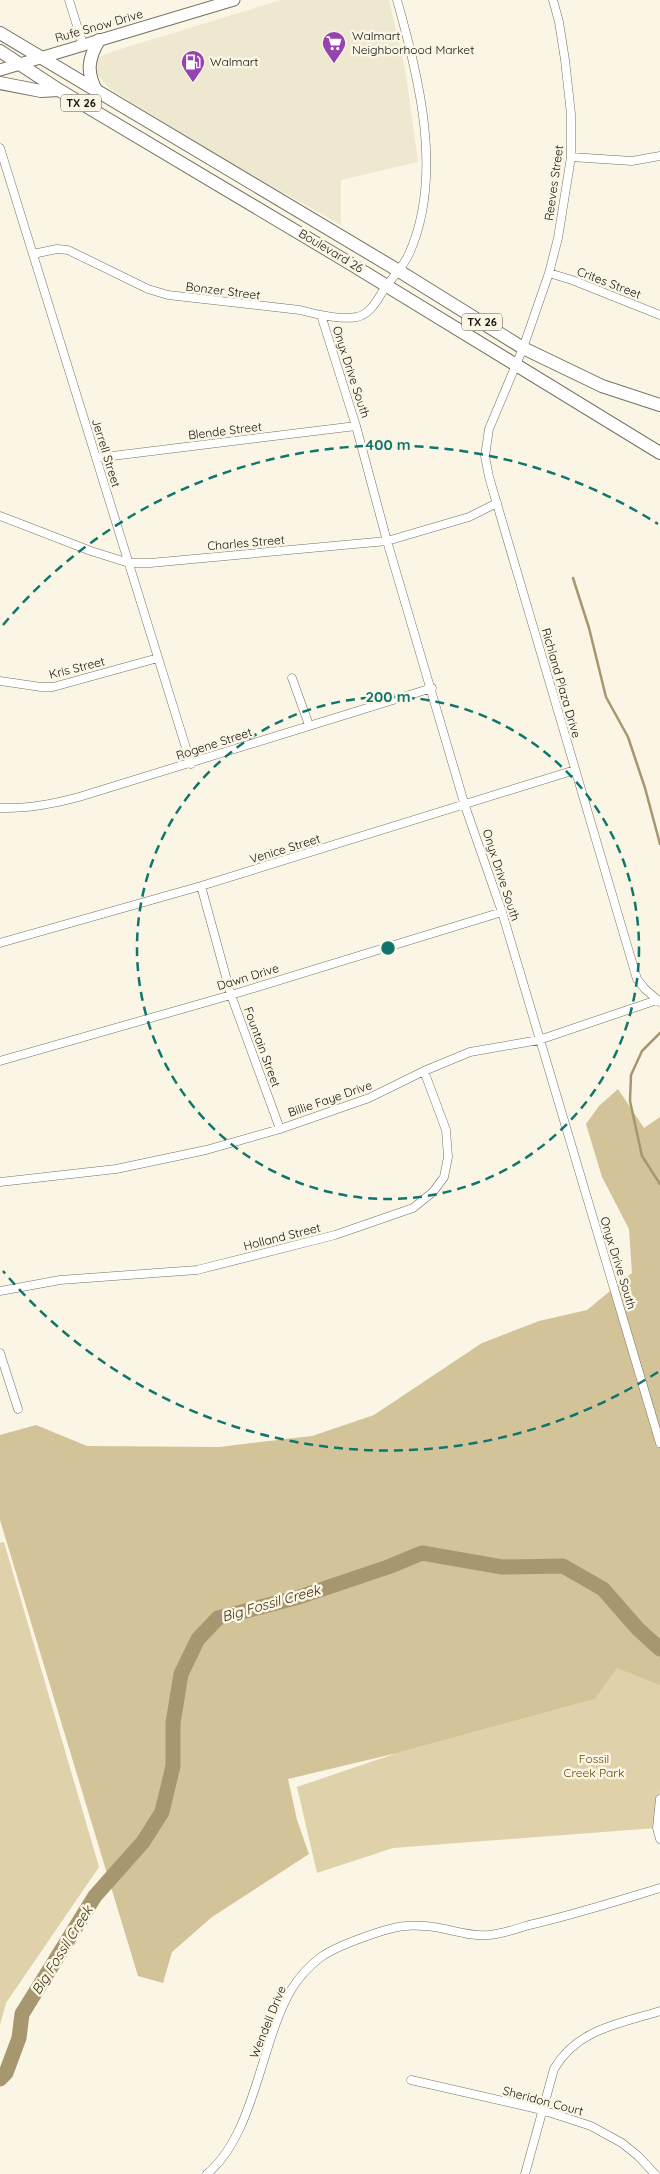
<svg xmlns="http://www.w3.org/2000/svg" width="660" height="2174" font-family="Quicksand,sans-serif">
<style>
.built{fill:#efe8d0}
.green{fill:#dfd1aa}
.forest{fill:#d2c399}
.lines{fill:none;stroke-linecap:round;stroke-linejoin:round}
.stream{stroke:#a6976f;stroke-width:2.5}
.river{stroke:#a6976f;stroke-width:15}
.minor-casing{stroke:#767162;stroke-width:9}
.secondary-casing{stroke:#767162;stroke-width:13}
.primary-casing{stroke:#767162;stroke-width:14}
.minor{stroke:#fff;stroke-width:8}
.secondary{stroke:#fff;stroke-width:11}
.primary{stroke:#fff;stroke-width:12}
.ring{fill:none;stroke:#0f766e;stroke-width:2.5;stroke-dasharray:9 6}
.labels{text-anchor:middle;stroke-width:5;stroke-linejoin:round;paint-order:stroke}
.shield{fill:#faf5e4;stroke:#58554c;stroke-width:1}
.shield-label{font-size:11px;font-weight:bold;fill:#12100b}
.street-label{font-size:12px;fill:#12100b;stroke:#faf5e4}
.poi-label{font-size:12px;fill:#12100b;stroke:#faf5e4;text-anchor:start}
.park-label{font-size:12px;fill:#614c00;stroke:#faf5e4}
.water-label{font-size:14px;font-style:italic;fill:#3a2e0b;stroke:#faf5e4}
.centre{fill:#0f766e;stroke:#faf5e4;stroke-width:2.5}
.ring-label{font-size:15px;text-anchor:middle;font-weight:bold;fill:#0f766e;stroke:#faf5e4;stroke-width:5;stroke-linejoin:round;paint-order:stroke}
</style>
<rect width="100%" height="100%" fill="#faf5e4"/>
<path class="built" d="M281 0H389L405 69 418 162 341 180V225L215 154 110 89 96 73 94 59 114 51Z"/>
<path class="green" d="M4 1542 99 1867 6 2003 0 2025V1543Z
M617 1667 660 1684V1789L656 1828 393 1848 317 1873 297 1787 397 1753 595 1699Z"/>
<path class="forest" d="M618 1089 644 1128 660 1117V1685L617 1668 595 1699 397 1753 288 1779 297 1820 309 1854 212 1917 172 1952 163 1983 138 1976 0 1520V1435L36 1425 87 1446 219 1447 312 1436 374 1415 482 1343 539 1321 587 1310 632 1273 629 1229 602 1177 586 1124 599 1106Z"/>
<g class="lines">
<path class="stream" d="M573 578 589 628 606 697 628 737 645 788 660 844
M660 1033 642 1051 631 1075 630 1101 642 1156 660 1184"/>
<path class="river" d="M0 2079 6 2073 19 2038 22 2014 95 1896 143 1842 162 1812 173 1766V1723L181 1674 198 1639 218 1618 299 1597 388 1567 422 1553 502 1567 563 1566 603 1589 638 1629 660 1649"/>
<g class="minor-casing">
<path id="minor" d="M69 0 83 45
M553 0 559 22 565 60 571 114V157L558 238 549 273 523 348 489 429 485 456 489 477 637 979 645 989 660 1002
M0 148 191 764
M571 157 632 161 660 156
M33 254 57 249 68 250 148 289 168 295 300 310C315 314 342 320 357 317 373 313 378 297 387 285 395 275 404 265 409 254 444 176 419 78 397 0
M549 273 572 280 660 315
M321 315 356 426 387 541 465 806 502 912 660 1443
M96 458 356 426
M0 516 91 551 129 563H150L387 541 469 517 497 503
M292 678 309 725
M0 681 41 687H53L158 658
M0 808C27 809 53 804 79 797L432 688
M201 886 231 995 280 1129
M0 943 201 886 575 770
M0 1061 231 995 502 912
M0 1182 116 1169 206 1150 280 1129 369 1098 424 1071 470 1052 539 1040 657 1000
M0 1291 60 1280 197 1270 335 1235 413 1208 433 1192 444 1177 448 1157 446 1130 424 1071
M0 1353 18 1409
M660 1799 657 1828 660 1839
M411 2080 542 2110 591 2126 622 2143 638 2156 655 2174
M207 2174C255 2134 260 2044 291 1990 299 1977 309 1966 321 1957 336 1946 388 1927 406 1926 412 1925 419 1926 425 1926 447 1927 466 1937 489 1935 502 1934 516 1929 529 1925 573 1915 617 1901 660 1888
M525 2174 554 2069C577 2029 619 2024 660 2011"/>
</g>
<g class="secondary-casing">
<path id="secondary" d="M0 70 234 0"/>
</g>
<g class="primary-casing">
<path id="primary" d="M0 33 399 271 523 348 602 386 660 405
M0 51 59 90 346 261 660 453
M0 83 41 91 59 90
M97 92C86 72 88 59 99 40"/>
</g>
<use href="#minor" class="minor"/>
<use href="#secondary" class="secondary"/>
<use href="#primary" class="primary"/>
</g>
<g class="ring">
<circle cx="388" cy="948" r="251"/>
<path d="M658 1372A503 503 0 0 1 3 1271M3 625A503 503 0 0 1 658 524"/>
</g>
<defs>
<g id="supermarket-pin" transform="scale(1.25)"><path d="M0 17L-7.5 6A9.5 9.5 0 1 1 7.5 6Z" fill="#9643b1" stroke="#faf5e4"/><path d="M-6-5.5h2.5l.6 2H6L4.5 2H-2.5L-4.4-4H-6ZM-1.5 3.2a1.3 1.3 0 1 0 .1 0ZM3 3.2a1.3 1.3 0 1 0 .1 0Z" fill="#fff"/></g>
<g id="fuel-pin" transform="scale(1.25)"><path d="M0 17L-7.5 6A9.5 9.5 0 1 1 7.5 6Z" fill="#9643b1" stroke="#faf5e4"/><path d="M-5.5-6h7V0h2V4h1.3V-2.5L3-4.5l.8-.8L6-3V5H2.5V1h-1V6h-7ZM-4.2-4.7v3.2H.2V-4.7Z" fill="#fff"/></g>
</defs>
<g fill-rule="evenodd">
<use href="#supermarket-pin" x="334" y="43"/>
<use href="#fuel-pin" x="193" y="62"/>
</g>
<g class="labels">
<g class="shield">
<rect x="61" y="94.5" width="40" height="17" rx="4"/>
<rect x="462" y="313.5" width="40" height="17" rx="4"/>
</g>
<g class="shield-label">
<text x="81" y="107">TX 26</text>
<text x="482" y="326">TX 26</text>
</g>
<g class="street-label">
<text transform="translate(99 26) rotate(-16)" y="4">Rufe Snow Drive</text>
<text transform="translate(554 183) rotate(-82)" y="4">Reeves Street</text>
<text transform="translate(331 251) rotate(31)" y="4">Boulevard 26</text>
<text transform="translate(609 283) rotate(21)" y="4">Crites Street</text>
<text transform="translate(223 291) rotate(7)" y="4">Bonzer Street</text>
<text transform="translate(351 372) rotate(72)" y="4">Onyx Drive South</text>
<text transform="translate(225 431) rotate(-7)" y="4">Blende Street</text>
<text transform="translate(106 453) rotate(73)" y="4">Jerrell Street</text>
<text transform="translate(246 543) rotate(-5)" y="4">Charles Street</text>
<text transform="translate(77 668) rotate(-14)" y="4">Kris Street</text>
<text transform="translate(561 683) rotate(74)" y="4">Richland Plaza Drive</text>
<text transform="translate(214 744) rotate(-18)" y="4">Rogene Street</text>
<text transform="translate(285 849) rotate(-17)" y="4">Venice Street</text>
<text transform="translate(501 875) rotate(72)" y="4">Onyx Drive South</text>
<text transform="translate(248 977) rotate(-17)" y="4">Dawn Drive</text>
<text transform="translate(262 1047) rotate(70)" y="4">Fountain Street</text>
<text transform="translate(330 1099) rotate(-19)" y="4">Billie Faye Drive</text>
<text transform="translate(282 1237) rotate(-14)" y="4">Holland Street</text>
<text transform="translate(618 1263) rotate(73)" y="4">Onyx Drive South</text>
<text transform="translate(268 2022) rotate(-68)" y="4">Wendell Drive</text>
<text transform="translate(543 2101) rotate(15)" y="4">Sheridon Court</text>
</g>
<g class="poi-label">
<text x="352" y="40">Walmart<tspan x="352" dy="14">Neighborhood Market</tspan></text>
<text x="210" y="66">Walmart</text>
</g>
<g class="park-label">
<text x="594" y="1763">Fossil<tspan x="594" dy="14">Creek Park</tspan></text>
</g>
<g class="water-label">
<text transform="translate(271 1603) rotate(-16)" y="5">Big Fossil Creek</text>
<text transform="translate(62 1950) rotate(-58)" y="5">Big Fossil Creek</text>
</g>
</g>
<circle cx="388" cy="948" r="8" class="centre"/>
<g class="ring-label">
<text x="388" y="450">400 m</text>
<text x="388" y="702">200 m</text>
</g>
</svg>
